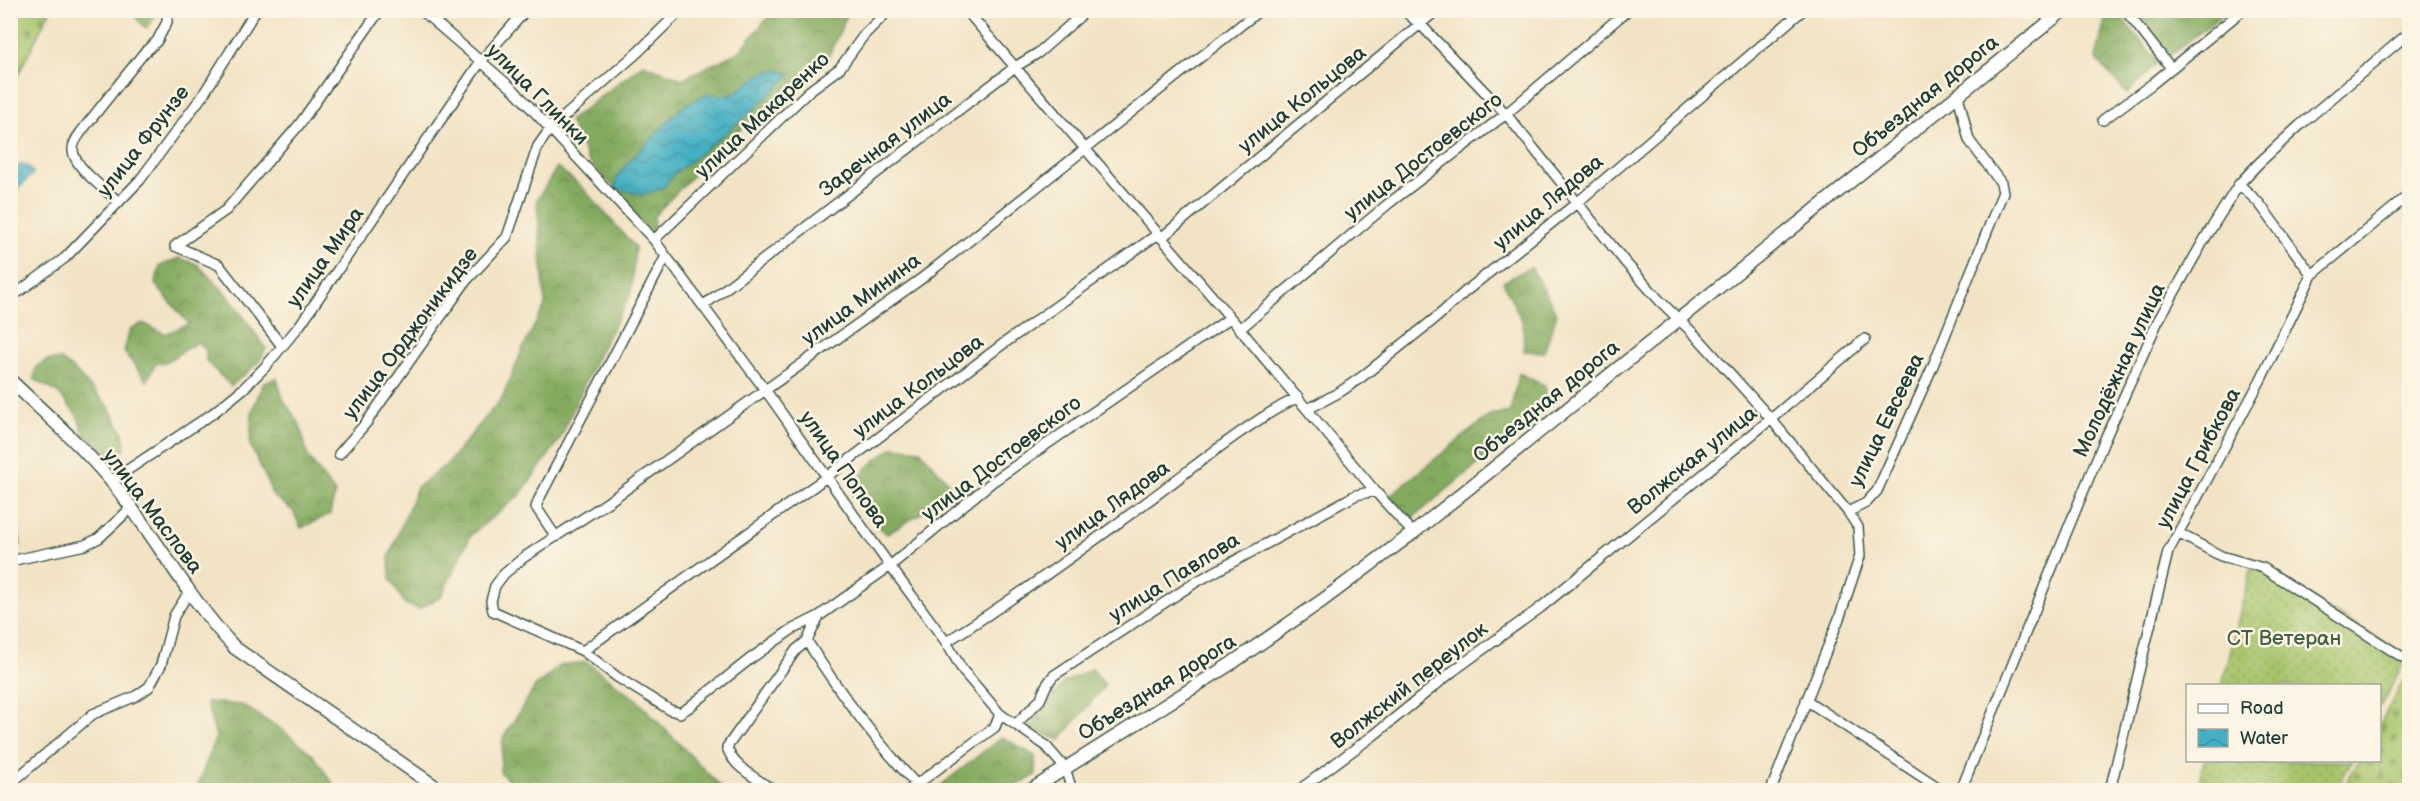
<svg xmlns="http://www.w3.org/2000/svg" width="2420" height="801" font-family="'Balsamiq Sans',sans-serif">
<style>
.forest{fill:url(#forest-crowns);stroke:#52744a;stroke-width:1.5}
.cemetery{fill:url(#cemetery-stones);stroke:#628050;stroke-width:1.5}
.garden{fill:url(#garden-dots);stroke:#628050;stroke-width:1.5}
.water{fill:url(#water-waves);stroke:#32767c;stroke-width:1.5}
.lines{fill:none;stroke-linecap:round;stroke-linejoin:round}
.street-casing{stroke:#3f564a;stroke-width:12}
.secondary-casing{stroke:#3f564a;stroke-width:15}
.street{stroke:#fff;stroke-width:9}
.secondary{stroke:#fff;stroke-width:12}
.labels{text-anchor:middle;stroke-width:5;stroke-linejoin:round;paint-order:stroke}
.street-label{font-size:21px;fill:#1f3d34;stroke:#fcf5e5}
.park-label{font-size:21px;fill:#415f42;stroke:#fcf5e5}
</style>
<defs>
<pattern id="forest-crowns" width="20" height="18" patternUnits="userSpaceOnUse" patternTransform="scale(1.5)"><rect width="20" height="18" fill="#84aa5f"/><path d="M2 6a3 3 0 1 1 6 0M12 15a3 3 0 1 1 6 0" fill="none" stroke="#6b8c4f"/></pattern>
<pattern id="cemetery-stones" width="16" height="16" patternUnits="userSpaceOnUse" patternTransform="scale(1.5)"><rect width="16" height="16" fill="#a6c46b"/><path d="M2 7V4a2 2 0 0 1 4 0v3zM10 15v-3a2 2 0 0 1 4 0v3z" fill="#87a059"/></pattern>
<pattern id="garden-dots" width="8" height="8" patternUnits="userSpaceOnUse" patternTransform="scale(1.5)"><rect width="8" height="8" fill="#a6c46b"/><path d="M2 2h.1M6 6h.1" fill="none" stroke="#87a059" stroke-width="1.8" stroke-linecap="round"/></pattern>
<pattern id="water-waves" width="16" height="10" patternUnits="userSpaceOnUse" patternTransform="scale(1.5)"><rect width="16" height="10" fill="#45b0c3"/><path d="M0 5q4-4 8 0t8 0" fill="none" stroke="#39909f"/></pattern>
</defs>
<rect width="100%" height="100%" fill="#fcf5e5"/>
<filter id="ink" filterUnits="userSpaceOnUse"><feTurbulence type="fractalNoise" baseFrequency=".0167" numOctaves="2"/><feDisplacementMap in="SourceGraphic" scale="12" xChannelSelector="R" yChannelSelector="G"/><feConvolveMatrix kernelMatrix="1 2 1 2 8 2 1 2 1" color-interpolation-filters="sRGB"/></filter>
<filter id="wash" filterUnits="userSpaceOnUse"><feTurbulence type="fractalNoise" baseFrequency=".008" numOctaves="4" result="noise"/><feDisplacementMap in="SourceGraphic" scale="24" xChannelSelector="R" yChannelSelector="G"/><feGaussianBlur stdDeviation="1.35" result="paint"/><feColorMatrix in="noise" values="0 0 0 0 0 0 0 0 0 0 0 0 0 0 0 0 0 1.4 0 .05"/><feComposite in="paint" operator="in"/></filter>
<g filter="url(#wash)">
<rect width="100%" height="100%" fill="#f2e3c5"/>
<path class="forest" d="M134 11V10L160 11 146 28 136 18Z
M773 11H849L829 55 812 71 796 81 772 114 745 125 725 148 693 175 654 216 653 238 615 188 589 162 569 121 643 64 682 79 740 51Z
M2107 11H2116L2158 62 2127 94 2096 58Z
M2137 11H2228L2170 55Z
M557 167 581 186 635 247 631 293 595 361 560 439 520 495 471 535 441 597 419 609 405 604 390 579 389 557 417 487 447 464 502 398 523 348 545 305 537 200Z
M178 258 197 264 229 297 266 348 259 362 231 386 206 361V350L197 342 166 362 156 363 147 381 124 352 130 329 143 323 165 334 189 324 155 284 160 266Z
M1531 267 1557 314 1544 352 1524 351 1523 323 1503 282Z
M48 360H61L75 371 108 406 123 433 125 449 107 456 85 436 77 415 57 392 34 379 36 367Z
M1519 373 1545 386 1549 405 1410 520 1389 496 1490 415 1510 412Z
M277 378 283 399 300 425 308 457 335 493 330 514 301 528 293 511 272 495 267 480 250 445 252 411 264 382Z
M894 447 920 450 953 488 933 506 887 534 867 515 852 494C860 470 873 461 894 447Z
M10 490 21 545 11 549H10Z
M587 662 636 699 724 790H519L500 772 503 738 535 687 560 665Z
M1092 669 1105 685 1060 740 1028 728 1063 683Z
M206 702 242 705 281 729 312 754 338 790H286L282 787 278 790H254L255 784 238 786 232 790H196L216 737Z
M1002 737 1035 756 1036 775 1009 790H935Z"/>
<path class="cemetery" d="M11 10 50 11 15 81 11 79Z
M2409 670V790H2342L2359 761 2380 760V724Z"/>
<path class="garden" d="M2252 563 2407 656 2380 708V686H2222Z
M2204 761V760L2352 761 2336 790H2197Z"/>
<path class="water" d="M775 70 791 74 748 115 674 174 663 188 643 195 615 188 617 176 629 162 682 107 707 94 732 95 763 73Z
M22 163 31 169 33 174 11 195V174Z"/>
</g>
<g filter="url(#ink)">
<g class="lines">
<g class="street-casing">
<path id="street" d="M421 10 514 90 654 240 766 391 890 566 946 642 963 671 1000 714 1045 745 1065 768 1072 790
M966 10 1240 329 1375 491 1413 533
M1403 10 1421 25 1506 114 1625 262 1660 301 1700 340 1771 419 1848 512
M2125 10 2171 68
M2103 120 2152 84 2243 10
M2239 184 2259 203 2312 275
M119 202C107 191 72 166 73 149 73 141 80 134 84 128L143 54 157 41 167 22 168 10
M1161 238 1437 10
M654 240 809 91 840 68 864 35 889 10
M175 246 226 210 299 125 380 10
M175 246 219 265 282 346
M10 298 65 258 140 180 203 95 256 10
M704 305 1015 67 1038 53 1087 10
M1230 318 992 482 890 566 819 616 791 630 750 659 688 708 680 713 670 710 617 677 583 651 493 611 491 601 495 586 504 574 523 558 608 502 921 279 1260 10
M1240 329 1388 204 1506 114 1628 10
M1308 409 1340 392 1363 376 1437 317 1466 291 1578 202 1803 10
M339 454 366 423 466 281 507 237 538 146 550 129 637 53 681 10
M111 481 212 414 243 389 265 367 300 325 481 61 526 10
M2178 533 2221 556 2263 568 2402 657
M556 537 536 507 539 499 666 256
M10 561 85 545 99 538 131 508
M819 616 807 641C839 692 875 740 916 784
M946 642C1016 598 1082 550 1148 501 1197 465 1244 425 1298 397
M583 651 817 484 1003 344 1158 234
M1806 700 1942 790
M1016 724 1040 700 1046 686 1053 676 1196 582 1356 495 1375 491
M10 784 93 714 136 696 149 687 161 665 174 616 189 592
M773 790C758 779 732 767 727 747L796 650 807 641
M909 790 995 727 1000 714
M1299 790 1374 735 1453 671 1540 608 1771 419 1865 339
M1771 790 1840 616 1860 556 1858 527 1848 512 1866 503 1877 491 1932 368 2003 192 2001 183 1969 140 1958 95
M1961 790 2104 441 2158 321 2204 240 2239 184 2259 163 2299 126 2410 32
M2110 790 2168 552 2260 381 2312 275 2410 194"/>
</g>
<g class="secondary-casing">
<path id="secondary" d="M10 380C45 413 81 445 111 481 155 535 187 597 235 648L440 790
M1031 790 1232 663 1323 600 1413 533 2064 10"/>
</g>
<use href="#street" class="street"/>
<use href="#secondary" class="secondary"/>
</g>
</g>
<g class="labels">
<g class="street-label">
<text transform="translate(538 94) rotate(45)" y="7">улица Глинки</text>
<text transform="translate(1925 96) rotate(-39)" y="7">Объездная дорога</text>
<text transform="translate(1302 99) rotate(-39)" y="7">улица Кольцова</text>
<text transform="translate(762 115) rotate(-43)" y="7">улица Макаренко</text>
<text transform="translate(143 141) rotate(-52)" y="7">улица Фрунзе</text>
<text transform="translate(885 144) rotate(-37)" y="7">Заречная улица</text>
<text transform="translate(1423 156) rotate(-38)" y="7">улица Достоевского</text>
<text transform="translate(1548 202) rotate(-40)" y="7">улица Лядова</text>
<text transform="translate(325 257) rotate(-55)" y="7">улица Мира</text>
<text transform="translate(861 299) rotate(-36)" y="7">улица Минина</text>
<text transform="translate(410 333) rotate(-53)" y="7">улица Орджоникидзе</text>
<text transform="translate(2119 370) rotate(-65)" y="7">Молодёжная улица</text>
<text transform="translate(918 386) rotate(-37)" y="7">улица Кольцова</text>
<text transform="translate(1546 401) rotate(-39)" y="7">Объездная дорога</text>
<text transform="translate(1886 420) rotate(-64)" y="7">улица Евсеева</text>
<text transform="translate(1001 458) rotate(-37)" y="7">улица Достоевского</text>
<text transform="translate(2198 458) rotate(-62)" y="7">улица Грибкова</text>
<text transform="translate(1692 460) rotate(-39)" y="7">Волжская улица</text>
<text transform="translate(844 469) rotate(55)" y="7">улица Попова</text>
<text transform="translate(1112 505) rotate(-36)" y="7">улица Лядова</text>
<text transform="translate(153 511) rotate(53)" y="7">улица Маслова</text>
<text transform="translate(1174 577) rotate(-32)" y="7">улица Павлова</text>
<text transform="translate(1409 685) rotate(-38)" y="7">Волжский переулок</text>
<text transform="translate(1157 687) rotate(-32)" y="7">Объездная дорога</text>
</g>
<g class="park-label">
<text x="2284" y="645">СТ Ветеран</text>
</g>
</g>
<rect width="2420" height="801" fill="none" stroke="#fcf5e5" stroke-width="36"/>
<rect x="2186" y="684" width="195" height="78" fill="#fcf5e5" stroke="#a4ab9e" stroke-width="1.5"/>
<rect x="2198" y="704" width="30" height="9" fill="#ffffff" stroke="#a4ab9e" stroke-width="1.5"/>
<text x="2240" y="714" font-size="18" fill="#1f3d34">Road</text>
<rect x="2198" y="729" width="30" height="18" fill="url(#water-waves)" stroke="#a4ab9e" stroke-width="1.5"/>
<text x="2240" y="744" font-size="18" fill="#1f3d34">Water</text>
</svg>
